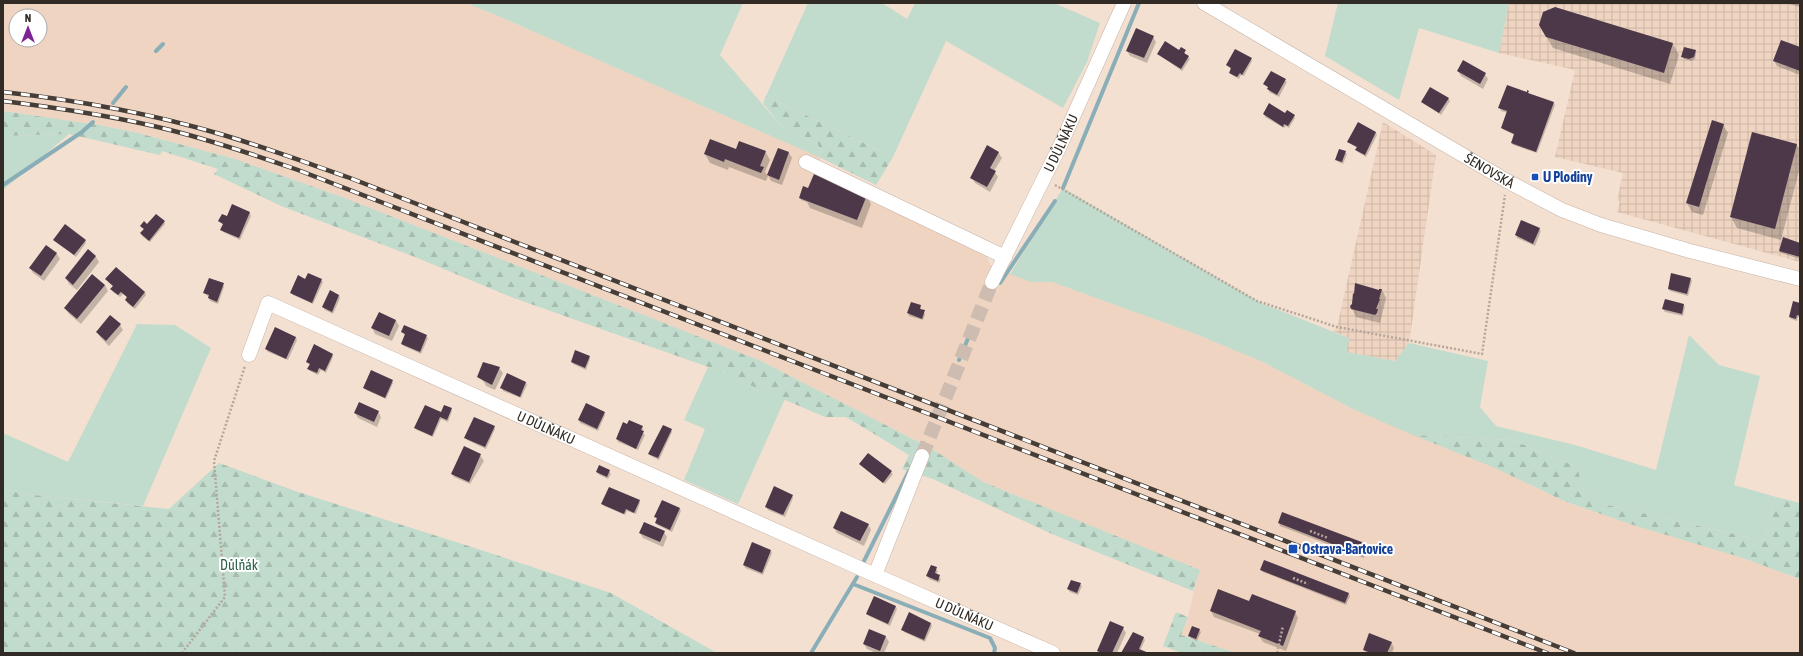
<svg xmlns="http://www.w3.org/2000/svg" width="1803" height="656" font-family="'Asap Condensed',sans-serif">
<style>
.built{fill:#eed4c1;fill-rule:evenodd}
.industrial{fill:url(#industrial-grid)}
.green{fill:#c1dbcc}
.forest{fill:url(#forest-firs)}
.shadow{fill:#0003}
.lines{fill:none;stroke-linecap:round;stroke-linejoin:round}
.stream{stroke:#8aaeb8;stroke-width:4}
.building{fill:#4d384a}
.minor-tunnel{stroke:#cdbcaf;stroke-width:14;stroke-dasharray:14 7;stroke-linecap:butt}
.minor-casing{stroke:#c6b3a5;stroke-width:15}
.path{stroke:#b6a69a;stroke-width:2.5;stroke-dasharray:2 2;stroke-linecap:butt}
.minor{stroke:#fff;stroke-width:14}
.rail-casing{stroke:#453d36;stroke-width:4.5}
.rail{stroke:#fff;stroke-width:3;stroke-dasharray:9;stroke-linecap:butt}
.transit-dot{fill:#1a4fb4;stroke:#fff;stroke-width:1.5}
.labels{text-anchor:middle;stroke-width:4;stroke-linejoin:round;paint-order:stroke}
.street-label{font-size:14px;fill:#322b25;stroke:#fff}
.transit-label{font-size:14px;font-weight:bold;fill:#164399;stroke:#fff;text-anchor:start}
.park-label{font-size:14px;fill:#2b6249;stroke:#fff}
</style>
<defs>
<pattern id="industrial-grid" width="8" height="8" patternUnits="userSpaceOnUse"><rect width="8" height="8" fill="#eed4c1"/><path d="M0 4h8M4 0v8" fill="none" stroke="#cdb6a6"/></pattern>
<pattern id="forest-firs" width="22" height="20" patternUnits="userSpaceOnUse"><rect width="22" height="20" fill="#c1dbcc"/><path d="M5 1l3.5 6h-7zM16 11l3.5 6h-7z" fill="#a6bcaf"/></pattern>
</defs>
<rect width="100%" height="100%" fill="#f4e0d1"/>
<path class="built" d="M3 3H466L496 15 821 158 814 174 867 195 987 256 990 265 1031 282H1052L1193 333 1263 362 1353 409 1495 468 1564 501 1633 525 1743 558 1800 579V653H1236L1181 635 1188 617 1199 570 983 482 932 449 761 361 342 197 235 159 138 133 99 125 3 111ZM16 16H40V40H16Z"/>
<path class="industrial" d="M1509 3H1800V262L1617 212 1620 201H1617L1623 173 1555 157 1575 70 1499 53Z
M1383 122 1436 155 1409 343 1395 361 1346 352 1349 338 1333 331 1337 327Z"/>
<path class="green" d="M466 3H743L720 55 782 127 818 144 821 158 496 15Z
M808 3H882L907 19 915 3H1054L1100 23 1087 62 1063 108 946 41 893 157 766 96Z
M1338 3H1509L1499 53 1419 28 1399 100 1325 56Z
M69 134 3 190V136Z
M1063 188 1261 303 1349 338 1347 352 1395 361 1409 343 1488 361 1480 407 1496 426 1575 445 1656 470 1689 335 1719 365 1760 376 1734 485 1776 497 1764 541 1603 504 1583 489 1577 467 1512 440 1413 435 1353 409 1263 362 1193 333 1052 282H1031L1010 274Z
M137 324 175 325 211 348 143 506 24 494 3 489V433L68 462Z
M708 367 785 399 738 504 684 480 705 429 684 420Z"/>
<path class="forest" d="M766 96 893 157 876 185 821 158 818 144 782 127 763 103Z
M3 111 99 125 138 133 235 159 342 197 761 361 932 449 983 482 1200 570 1193 591 1052 534 933 479 902 469 909 455 846 417H825L708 367 511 297 415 257 281 206 214 174 218 169 162 151 160 155 69 134 3 136Z
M1413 435 1512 440 1577 467 1583 489 1603 504 1764 541 1776 497 1800 503V579L1743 558 1633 525 1564 501 1495 468Z
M219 463 298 492 478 549 611 593 717 653H3V489L24 494 169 509Z
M1176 612 1188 617 1181 635 1236 653H1182L1163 646Z"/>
<path class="shadow" d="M1788 3H1800V7L1789 4Z
M1540 25 1673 44 1679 55 1670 84 1553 48Z
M1153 37 1156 42 1147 63 1130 56 1127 51Z
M1800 48V75L1777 66 1774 61Z
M1185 51V55L1190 59 1182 71 1158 54Z
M1695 51 1696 53 1695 59 1691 61 1684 59 1682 57Z
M1251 59 1252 61 1244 76 1241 75 1239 79 1232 75 1230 73 1232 70 1227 65Z
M1458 71 1485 74 1488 79 1483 89 1461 76Z
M1271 72 1287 82 1279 97 1269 92V88L1265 84Z
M1448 98 1450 101 1441 115 1422 102Z
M1554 103 1555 105 1537 153 1513 145 1512 143 1515 135 1504 130 1502 128 1508 113 1501 111 1500 108Z
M1270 105 1285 114 1294 116 1295 118 1289 128 1286 126 1284 128 1265 117 1264 114Z
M1358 124 1376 133 1377 135 1366 157 1358 152 1357 148 1349 142Z
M1723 125 1728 133 1703 215 1692 212 1687 203Z
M1797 145 1800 150V167L1781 240 1737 228 1731 217Z
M779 149 789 153 792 158 782 185 771 181 768 175Z
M736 150 765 151 770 160 765 172 768 176 766 181 729 167 728 170 710 163 705 154Z
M998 152 1002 158 994 171 998 177 990 192 975 183 972 178Z
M1345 152 1347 154 1343 164 1338 162 1337 159Z
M866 195 871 204 862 228 810 208 807 202 801 200 800 197Z
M232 205 250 213 251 216 240 240 223 232 221 230 224 225 219 221 227 217Z
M164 222 165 224 150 242 142 236 141 234 144 230 141 226Z
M1539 229 1541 231 1535 246 1517 238 1516 235Z
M55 240H85L86 243 76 257Z
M1800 244V259L1781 253 1780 251Z
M46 246 57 254 60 259 44 281 33 273 30 268Z
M88 251 96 257 99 262 77 290 69 284 66 278Z
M1691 279 1692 281 1688 296 1670 291 1669 289Z
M107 280 145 292 146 295 135 309 127 303 126 300 128 298 123 294 120 297 113 292 112 289 114 287Z
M321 280 323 282 313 304 293 295 291 293Z
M223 284 224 287 218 304 210 301 209 297 204 293Z
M105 285 108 291 81 324 69 314 65 308Z
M1382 290 1386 298 1380 323 1356 317 1351 306 1354 297Z
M339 295 340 298 333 314 325 310 323 307Z
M1800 304V317H1798L1797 321 1791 319 1790 317Z
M1683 305 1685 307 1683 316 1665 312 1663 309Z
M920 306 921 310 925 314 923 320 909 316 908 313Z
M396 320 399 326 392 341 375 334 372 328Z
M120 325 123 330 109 346 100 337 97 332Z
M402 332 426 336 428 338 421 354 404 346 402 344 406 336Z
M296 337 297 340 288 360 268 352 266 349Z
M332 354 333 357 326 373 321 370 318 375 310 371 309 369 310 365 307 362Z
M589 357 590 359 586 370 573 364 572 362Z
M491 364 499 368 503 373 495 390 486 386 484 382 478 377Z
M392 381 393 383 386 399 366 390 364 388Z
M526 382 527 385 521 398 503 391 502 388Z
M451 409 452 411 448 422 441 419 433 437 417 430 415 428Z
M378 411 381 417 377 427 358 418 355 413Z
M604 412 605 415 598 431 580 423 579 420Z
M627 425 642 427 643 429 642 432 645 435 638 450 618 442 617 439Z
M494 427 495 429 486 449 467 440 466 438Z
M671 429 672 432 659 460 651 456 649 454Z
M868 454 893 474 885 484 860 464Z
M480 455 484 461 470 484 454 477 452 474Z
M609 471 611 474 608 479 598 474 597 472Z
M792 495 793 498 785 517 768 510 766 507Z
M639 501 640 503 636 514 627 511 625 515 604 506 602 503Z
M680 509 681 511 672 532 657 525 656 522 657 519 655 517Z
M1279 523 1366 545 1368 547 1364 558 1280 526Z
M868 524 871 530 864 546 837 533 834 528Z
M664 532 667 537 663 547 643 538 640 533Z
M771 551 772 553 763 575 745 568 744 565Z
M932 566 938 571 936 575 941 579 939 583 929 579 928 576Z
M1261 570 1348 593 1350 596 1346 605 1263 572Z
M1080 584 1082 586 1078 595 1070 592 1068 589Z
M875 598 896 607 897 609 890 626 869 616 867 614Z
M1250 603 1295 612 1298 618 1286 651 1263 642 1259 636 1260 634 1214 617 1211 611Z
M931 623 932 626 925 642 904 632 903 630Z
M1123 628 1126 633 1117 653H1099L1098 651Z
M870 630 886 637 889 642 884 653H876L867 649 864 644Z
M1199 630 1201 632 1197 641 1191 638 1189 636Z
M1143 637 1145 640 1140 651 1146 653H1123Z
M1391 642 1394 648 1392 653H1366L1364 649Z"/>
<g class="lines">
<path class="stream" d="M156 51 163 44
M113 103 126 87
M3 185 82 132 93 122
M1063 188 1139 3
M1000 283 1055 201
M959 360 969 336
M930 426 931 424
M917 454 923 443
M862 565 909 471
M853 584 990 638 995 648 994 653
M811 653 857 577"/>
</g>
<path class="building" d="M1555 7 1673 43 1664 73 1546 37 1539 25 1543 12Z
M1136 28 1154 36 1144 58 1126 51Z
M1781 40 1800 47V71L1773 61Z
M1165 41 1179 50 1181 47 1186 50 1184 53 1189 56 1181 69 1157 54Z
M1684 47 1696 50 1694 57 1689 59 1681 57Z
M1235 49 1252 58 1242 75 1240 73 1237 77 1229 73 1231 68 1226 65Z
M1463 60 1486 73 1480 84 1457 71Z
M1271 71 1286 79 1277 95 1267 89 1268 87 1263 84Z
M1507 85 1527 92V90L1529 91 1528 93 1554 102 1536 152 1511 143 1514 134 1501 128 1507 111 1498 108Z
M1430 87 1449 98 1439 113 1421 102Z
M1269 103 1285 113 1287 110 1295 115 1288 126 1284 124 1283 127 1263 114Z
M1712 120 1724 124 1699 207 1686 203Z
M1358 122 1376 132 1365 155 1355 150 1357 147 1347 142Z
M1752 132 1797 144 1775 229 1730 217Z
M710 139 736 149 739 141 766 151 760 166 764 167 761 173 725 159 724 162 704 154Z
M987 145 999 152 990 168 996 171 987 187 970 178Z
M778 148 789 152 779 180 767 175Z
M1339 149 1346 151 1342 162 1335 160Z
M814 174 867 195 857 220 799 198 803 186 808 188Z
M232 204 250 212 239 238 220 230 223 224 218 221 222 214 227 216Z
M156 214 165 221 149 241 140 233 144 229 140 226 144 221 147 224Z
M1521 220 1540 228 1533 244 1515 235Z
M65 224 86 240 74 255 53 240Z
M1783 237 1800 243V257L1779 251Z
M46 245 57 253 41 276 29 268Z
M88 249 96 256 73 285 65 278Z
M116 267 145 292 133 307 125 300 127 297 121 292 118 295 110 289 113 286 105 279Z
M308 273 322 279 312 303 290 293 298 275 305 279Z
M1671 273 1691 278 1687 294 1668 289Z
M92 274 105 285 77 319 64 308Z
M209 278 224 283 217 302 208 298 209 295 203 293Z
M1355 283 1379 290V289H1382L1379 299H1380L1376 309H1378L1377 313 1375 315 1351 309 1350 306 1352 304 1353 293 1354 294Z
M330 290 339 295 332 312 322 307Z
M1665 299 1684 304 1682 314 1662 309Z
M1793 301 1800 303V316L1797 315 1796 319 1789 317Z
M911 302 921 305 920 309 925 310 922 319 907 313Z
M379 312 396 320 389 336 371 328Z
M110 315 121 324 106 341 96 332Z
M404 325 427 335 420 352 401 344 405 334 401 332Z
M275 327 296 337 286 359 265 349Z
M314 344 333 354 325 371 319 368 317 373 307 369 310 364 306 362Z
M575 350 590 356 585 368 571 362Z
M483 362 500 367 492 385 477 377Z
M371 370 393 380 385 398 363 388Z
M507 373 526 382 520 397 500 388Z
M359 402 379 411 374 422 354 413Z
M586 403 605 412 597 429 578 420Z
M425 405 441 412 444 405 452 408 447 420 440 417 432 436 414 428Z
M474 417 495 426 485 447 464 438Z
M629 420 643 426 641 430 644 431 636 449 616 439 623 422 627 424Z
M663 425 672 429 658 458 648 454Z
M464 446 481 454 469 482 451 474Z
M868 453 892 471 883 483 859 464Z
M599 465 610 470 607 477 596 472Z
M774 486 793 495 783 515 765 507Z
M609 487 640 500 634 513 626 509 624 514 601 504Z
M662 500 680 508 670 530 655 523 657 518 654 517Z
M841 511 869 524 860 541 833 528Z
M1282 512 1367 544 1363 556 1278 523Z
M644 522 665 531 660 542 639 533Z
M752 542 771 550 762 573 743 565Z
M1264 560 1349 593 1345 603 1260 570Z
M931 565 937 567 935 573 940 575 938 581 926 576Z
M1071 580 1081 583 1077 593 1067 589Z
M1218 589 1249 601 1252 594 1296 611 1283 646 1258 636 1261 631 1210 611Z
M874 596 896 606 888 624 866 614Z
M909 612 931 623 924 640 901 630Z
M1110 621 1124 627 1112 653H1102L1097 651Z
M1192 626 1200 629 1196 639 1188 636Z
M869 629 886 636 880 651 863 644Z
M1133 632 1144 637 1139 649 1149 653H1121Z
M1369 633 1392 642 1387 653H1371L1363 650Z"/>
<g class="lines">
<path class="minor-tunnel" d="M922 456 992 282"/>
<g class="minor-casing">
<g id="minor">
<path id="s1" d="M1204 3 1507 181 1562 210 1601 225 1690 251 1800 279"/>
<path d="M806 162 1005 257"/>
<path id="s2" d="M992 282 1060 146 1124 3"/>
<path id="s3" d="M249 355 268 303 875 575 1053 653"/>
<path d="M875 575 922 456"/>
</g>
</g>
<path class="path" d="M1055 185 1257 301 1337 327 1482 354 1505 195
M1310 531 1328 538
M1293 578 1308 584
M182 653 225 597 214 461 245 366
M1277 653 1283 626"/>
<use href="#minor" class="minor"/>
<g class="rail-casing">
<path id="rail" d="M3 92C76 100 149 113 220 134 264 147 307 163 350 178L1574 653
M3 101C59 108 115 116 170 130 213 141 255 155 298 170L1547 653"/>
</g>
<use href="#rail" class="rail"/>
</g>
<g class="transit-dot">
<rect x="1531" y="173" width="8" height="8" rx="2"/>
<rect x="1288" y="544" width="10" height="10" rx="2"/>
</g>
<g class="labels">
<g class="street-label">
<text dy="5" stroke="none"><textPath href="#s2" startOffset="155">U DŮLŇÁKU</textPath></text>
<text dy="5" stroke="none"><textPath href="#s1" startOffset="331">ŠENOVSKÁ</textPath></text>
<text dy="5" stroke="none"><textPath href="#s3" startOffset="360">U DŮLŇÁKU</textPath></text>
<text dy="5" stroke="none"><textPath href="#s3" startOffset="818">U DŮLŇÁKU</textPath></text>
</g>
<g class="transit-label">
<text x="1543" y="182">U Plodiny</text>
<text x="1302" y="554">Ostrava-Bartovice</text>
</g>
<g class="park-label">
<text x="239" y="570">Důlňák</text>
</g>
</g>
<rect width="1803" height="656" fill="none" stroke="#322b25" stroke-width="8"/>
<g transform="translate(28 28)"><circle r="19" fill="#ffffff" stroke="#adaaa8"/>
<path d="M0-3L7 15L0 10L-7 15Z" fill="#7e2492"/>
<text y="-6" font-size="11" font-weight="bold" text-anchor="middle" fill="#322b25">N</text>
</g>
</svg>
